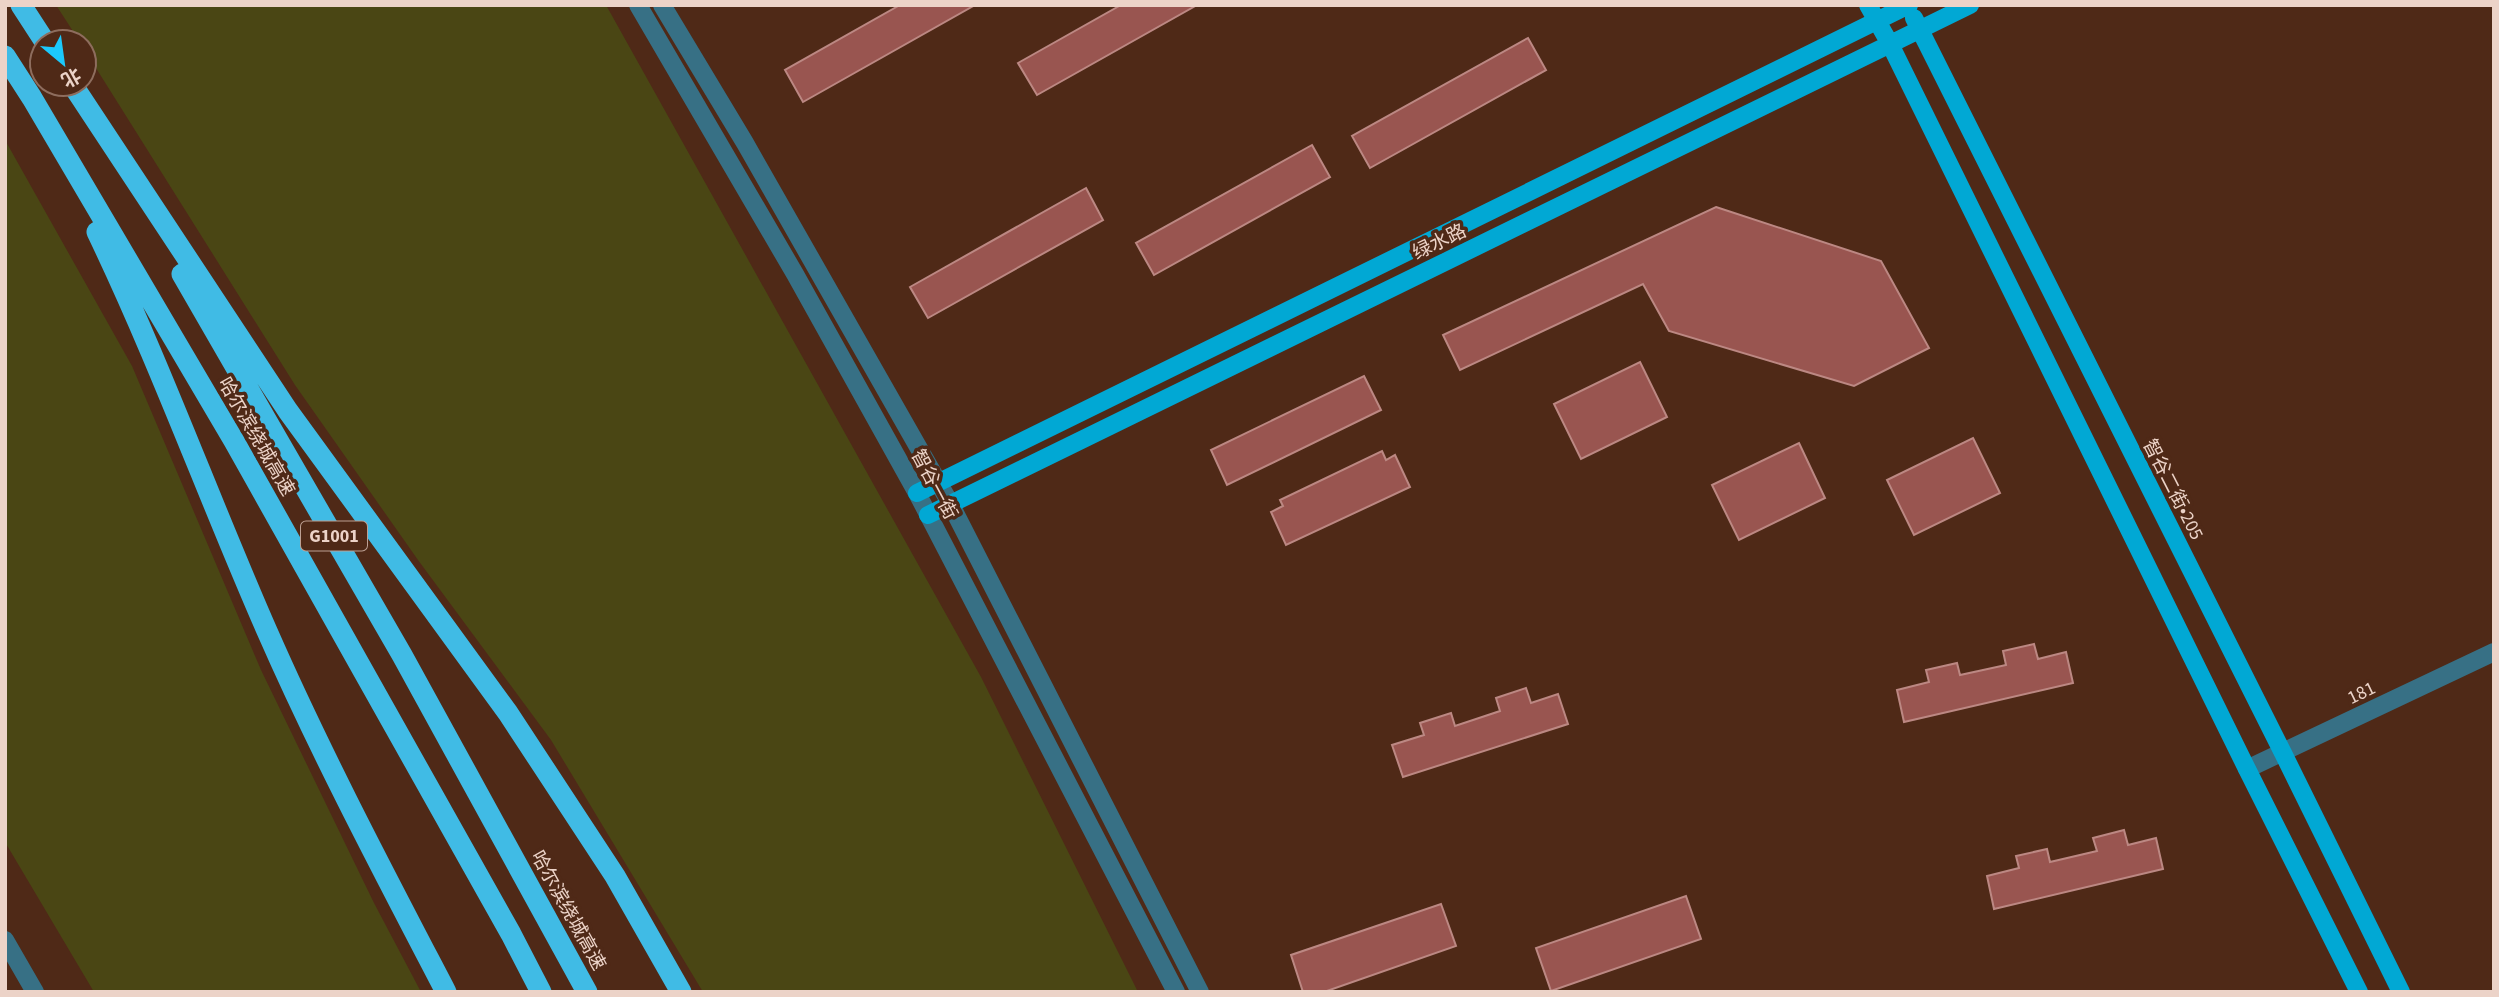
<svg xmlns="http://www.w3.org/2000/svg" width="2499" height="997" font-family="'Source Sans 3','Noto Sans SC',sans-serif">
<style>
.green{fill:#4a4614}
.building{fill:#995550;stroke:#bc8883;stroke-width:2}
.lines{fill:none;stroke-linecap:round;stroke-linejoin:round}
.minor{stroke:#377085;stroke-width:18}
.major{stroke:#01a8d4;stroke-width:18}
.highway{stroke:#40bbe5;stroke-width:21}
.labels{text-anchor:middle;stroke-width:7;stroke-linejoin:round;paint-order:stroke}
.shield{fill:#4f2917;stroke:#bda093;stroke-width:2}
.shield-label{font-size:18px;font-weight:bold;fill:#ecd3c8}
.street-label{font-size:19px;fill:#ecd3c8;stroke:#4f2917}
</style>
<rect width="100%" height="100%" fill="#4f2917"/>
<path class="green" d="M56 5H606L981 677 1138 992H703L551 740 418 560 295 385 84 49V42H80Z
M5 140 132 366 261 670 374 903 421 992H94L5 842Z"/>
<path class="building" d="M900 5H975L803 102 785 70Z
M1121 5H1197L1037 95 1018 63Z
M1528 38 1546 70 1370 168 1352 136Z
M1312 145 1330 177 1154 275 1136 243Z
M1086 188 1103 220 928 318 910 287Z
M1716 207 1881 261 1929 348 1854 386 1669 331 1643 284 1460 370 1443 335Z
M1640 362 1667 417 1581 459 1554 404Z
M1364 376 1381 410 1227 485 1211 450Z
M1973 438 2000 493 1914 535 1887 480Z
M1799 443 1825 498 1739 540 1712 485Z
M1382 451 1386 460 1395 455 1410 487 1286 545 1271 512 1283 506 1280 500Z
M2034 644 2038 659 2066 652 2073 683 1904 722 1897 690 1929 682 1926 670 1957 663 1960 675 2006 665 2003 651Z
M1526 688 1531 703 1558 694 1568 724 1403 777 1392 745 1424 735 1420 723 1451 713 1455 726 1500 711 1496 698Z
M2124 830 2128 845 2156 838 2163 869 1994 909 1987 876 2019 868 2016 856 2047 849 2050 862 2097 851 2093 838Z
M1686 896 1701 939 1551 991 1536 948Z
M1441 904 1456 946 1324 992H1303L1291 955Z"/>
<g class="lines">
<path class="minor" d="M638 5 795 274 917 493 1176 992
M662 5 745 143 950 503 1200 992
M2247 769 2494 652
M5 940 35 992"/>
<path class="major" d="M1868 5 1890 44 2247 769 2359 992
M1914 18 2283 753 2401 992
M917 493 1909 5
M928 515 1970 5"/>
<path class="highway" d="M21 5 45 42
M5 56 32 98 234 441 511 934 541 992
M76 90 288 411 508 713 615 876 681 992
M97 232C160 363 209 499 267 631 321 754 384 873 446 992
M182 274 402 655 587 992"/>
</g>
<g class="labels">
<rect class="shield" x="301" y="521.5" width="66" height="29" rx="5"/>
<g class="shield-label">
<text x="334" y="542">G1001</text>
</g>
<g class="street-label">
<text transform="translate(1439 241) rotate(-26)" y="7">绿水路</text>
<text transform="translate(257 436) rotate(60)" y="7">哈尔滨绕城高速</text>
<text transform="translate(935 484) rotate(62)" y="7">智谷一街</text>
<text transform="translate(2174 489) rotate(63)" y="7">智谷二街•205</text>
<text transform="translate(2361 692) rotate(-26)" y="7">181</text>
<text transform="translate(569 910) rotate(61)" y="7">哈尔滨绕城高速</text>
</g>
</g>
<rect width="2499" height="997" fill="none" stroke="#ecd3c8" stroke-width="14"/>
<g transform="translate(63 63) rotate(151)"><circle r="33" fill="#4f2917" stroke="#8e6d5e" stroke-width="2"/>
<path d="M0-5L12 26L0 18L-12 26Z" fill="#1cc9fc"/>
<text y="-10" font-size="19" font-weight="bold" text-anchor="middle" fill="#ecd3c8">北</text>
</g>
</svg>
